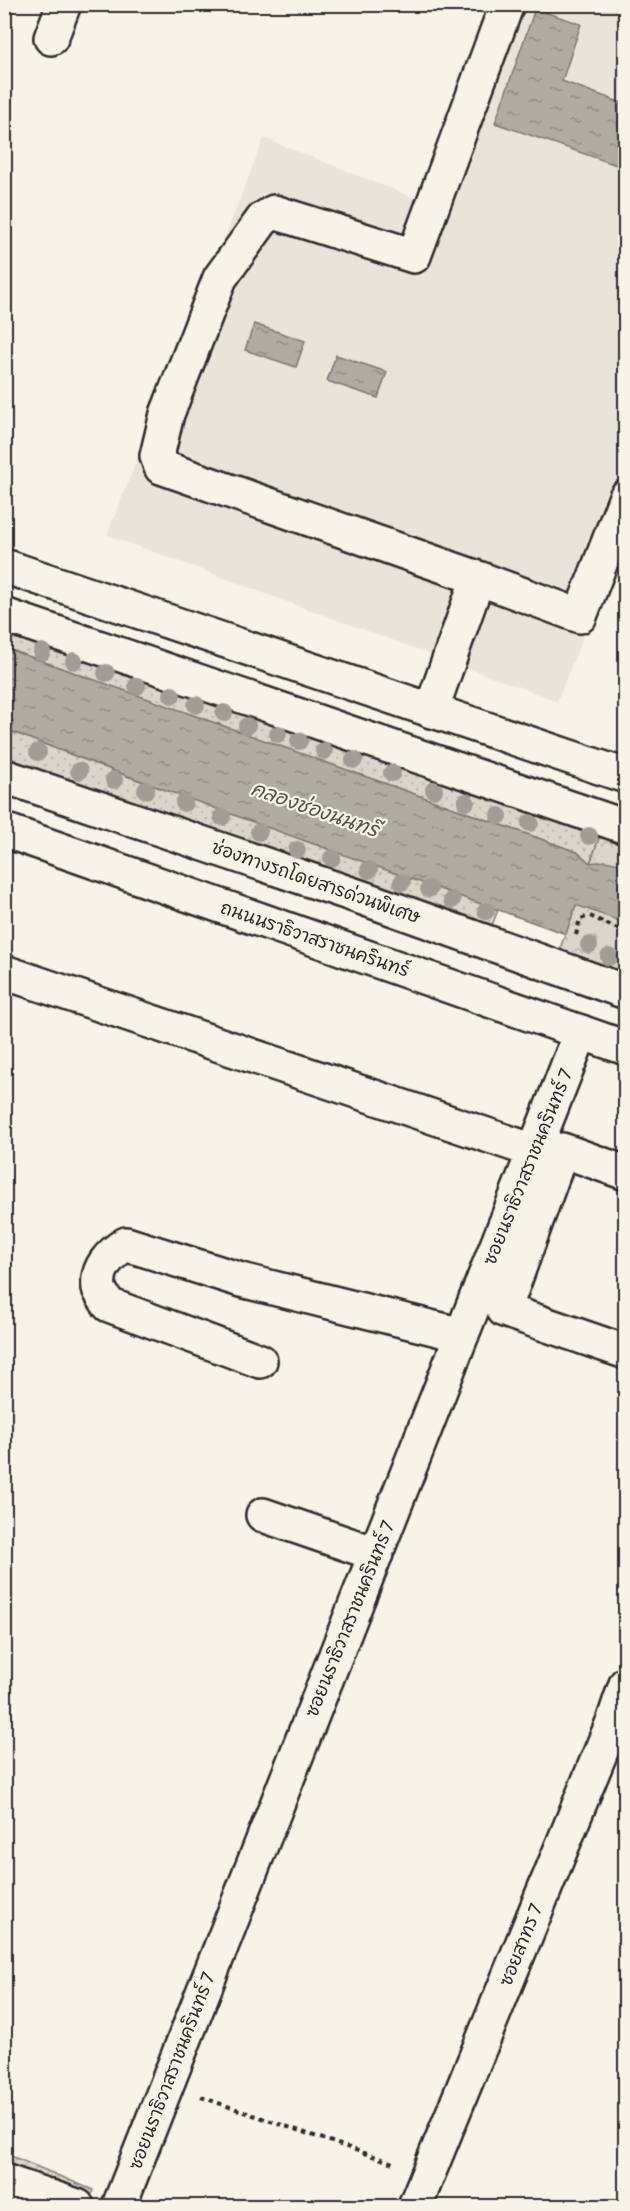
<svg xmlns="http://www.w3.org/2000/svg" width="630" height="2211" font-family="Pangolin,'Playpen Sans Thai',sans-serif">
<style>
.built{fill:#e8e4da}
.grass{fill:url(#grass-dots);stroke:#82807c;stroke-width:1.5}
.park{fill:url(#park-crowns);stroke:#82807c;stroke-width:1.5}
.garden{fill:url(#garden-furrows);stroke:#82807c;stroke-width:1.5}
.water{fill:url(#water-ripples);stroke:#7a7874;stroke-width:1.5}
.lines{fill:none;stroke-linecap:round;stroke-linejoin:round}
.minor-casing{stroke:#2b2b2b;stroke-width:38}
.major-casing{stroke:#2b2b2b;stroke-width:38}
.path{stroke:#2b2b2b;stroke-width:4;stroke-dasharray:4.5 4.5;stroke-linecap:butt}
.minor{stroke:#f7f3e8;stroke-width:33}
.major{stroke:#f7f3e8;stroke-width:33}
.tree{fill:#9f9d96}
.labels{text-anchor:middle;stroke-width:4.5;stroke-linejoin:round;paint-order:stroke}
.street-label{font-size:18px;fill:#2b2b2b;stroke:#f7f3e8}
.water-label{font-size:20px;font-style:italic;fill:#53524f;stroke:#f7f3e8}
</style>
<defs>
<pattern id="grass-dots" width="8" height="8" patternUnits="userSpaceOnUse" patternTransform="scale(1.5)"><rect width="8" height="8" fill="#dad6cc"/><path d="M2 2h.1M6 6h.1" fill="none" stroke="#bbb8af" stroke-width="1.8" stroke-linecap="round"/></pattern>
<pattern id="park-crowns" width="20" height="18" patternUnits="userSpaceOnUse" patternTransform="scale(1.5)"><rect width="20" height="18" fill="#dad6cc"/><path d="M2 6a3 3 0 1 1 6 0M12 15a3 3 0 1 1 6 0" fill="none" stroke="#bbb8af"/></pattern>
<pattern id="garden-furrows" width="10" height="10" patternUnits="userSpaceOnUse" patternTransform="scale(1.5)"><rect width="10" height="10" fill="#dad6cc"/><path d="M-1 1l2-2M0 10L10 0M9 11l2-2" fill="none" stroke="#bbb8af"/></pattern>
<pattern id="water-ripples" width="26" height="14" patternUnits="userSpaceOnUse" patternTransform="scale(1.5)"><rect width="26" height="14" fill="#afaca4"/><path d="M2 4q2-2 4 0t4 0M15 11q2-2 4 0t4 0" fill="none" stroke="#8f8c86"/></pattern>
</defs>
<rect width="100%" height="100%" fill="#f7f3e8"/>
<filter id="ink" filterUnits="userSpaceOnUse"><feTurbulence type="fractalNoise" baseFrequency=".0167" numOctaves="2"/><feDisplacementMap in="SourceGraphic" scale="12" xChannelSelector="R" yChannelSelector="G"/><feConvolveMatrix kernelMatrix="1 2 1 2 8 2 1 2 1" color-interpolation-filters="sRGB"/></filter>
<g filter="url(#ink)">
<path class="built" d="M496 5H625V533L557 701 107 535 264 138 422 201Z"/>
<path class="grass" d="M5 628 602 830 590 863 577 852 5 648Z
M5 729 124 775 498 910 491 928 5 764Z"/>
<path class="park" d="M602 830 625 838V984L556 960Z"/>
<path class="garden" d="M4 2153 93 2190 88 2206H5Z"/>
<path class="water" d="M535 9 581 24 562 81 625 104V168L495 123Z
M254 324 305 341 296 367 245 350Z
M336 355 387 372 378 398 327 381Z
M5 648 577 852 590 863 605 861 625 865V923L576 905 566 934C378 867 190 801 5 729Z"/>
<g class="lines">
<g class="minor-casing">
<path id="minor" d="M51 38 64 4
M478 578 161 467 157 456 167 414 220 278 263 219 274 212 414 256 507 4
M4 615 626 827
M431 711 478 578 580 616 626 497
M4 776 363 898 626 992
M4 972 534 1151
M626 1173 562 1150 504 1310 626 1352
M260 1361 109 1305C106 1300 100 1293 99 1288 96 1268 111 1253 126 1244L241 1280 462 1335
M263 1515 376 1554
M4 2181 77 2206
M119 2206 581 1032
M415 2206 613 1722 626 1684"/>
</g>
<g class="major-casing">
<path id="major" d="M4 566 626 776
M4 830 626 1048"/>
</g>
<path class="path" d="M576 935 580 919 590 916 626 933
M201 2097 393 2163"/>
<use href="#minor" class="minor"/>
<use href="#major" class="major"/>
</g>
<g class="tree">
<circle cx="42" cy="652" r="9"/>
<circle cx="74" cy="661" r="9"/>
<circle cx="106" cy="673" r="9"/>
<circle cx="137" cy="686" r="9"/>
<circle cx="172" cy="695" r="9"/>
<circle cx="196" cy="705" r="9"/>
<circle cx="224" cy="713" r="9"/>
<circle cx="247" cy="726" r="9"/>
<circle cx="278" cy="734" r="9"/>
<circle cx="299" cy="741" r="9"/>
<circle cx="324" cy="751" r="9"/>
<circle cx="38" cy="752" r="9"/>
<circle cx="354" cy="760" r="9"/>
<circle cx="79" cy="771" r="9"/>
<circle cx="392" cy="773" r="9"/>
<circle cx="114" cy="780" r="9"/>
<circle cx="146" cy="790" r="9"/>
<circle cx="434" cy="790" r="9"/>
<circle cx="466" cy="802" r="9"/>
<circle cx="184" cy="803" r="9"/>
<circle cx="499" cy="816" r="9"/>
<circle cx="222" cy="817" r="9"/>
<circle cx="530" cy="823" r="9"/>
<circle cx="259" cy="832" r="9"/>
<circle cx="589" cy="836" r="9"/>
<circle cx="297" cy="850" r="9"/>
<circle cx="332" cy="858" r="9"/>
<circle cx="369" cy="870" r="9"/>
<circle cx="402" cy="882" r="9"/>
<circle cx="429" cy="889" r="9"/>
<circle cx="452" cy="900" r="9"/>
<circle cx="486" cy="911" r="9"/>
<circle cx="589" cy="945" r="9"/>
<circle cx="609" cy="957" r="9"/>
</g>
</g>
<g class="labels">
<g class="street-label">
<text transform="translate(316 882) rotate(19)" y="6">ช่องทางรถโดยสารด่วนพิเศษ</text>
<text transform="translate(315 939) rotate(19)" y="6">ถนนนราธิวาสราชนครินทร์</text>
<text transform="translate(528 1167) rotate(-68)" y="6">ซอยนราธิวาสราชนครินทร์ 7</text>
<text transform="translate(350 1619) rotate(-68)" y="6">ซอยนราธิวาสราชนครินทร์ 7</text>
<text transform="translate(521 1945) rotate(-68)" y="6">ซอยสาทร 7</text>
<text transform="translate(172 2071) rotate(-69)" y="6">ซอยนราธิวาสราชนครินทร์ 7</text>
</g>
<g class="water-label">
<text transform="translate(315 809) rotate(19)" y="7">คลองช่องนนทรี</text>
</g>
</g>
<rect width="630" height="2211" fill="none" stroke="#f7f3e8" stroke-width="24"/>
<rect x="12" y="12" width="606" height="2187" fill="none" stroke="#2b2b2b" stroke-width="2" filter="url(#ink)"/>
</svg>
